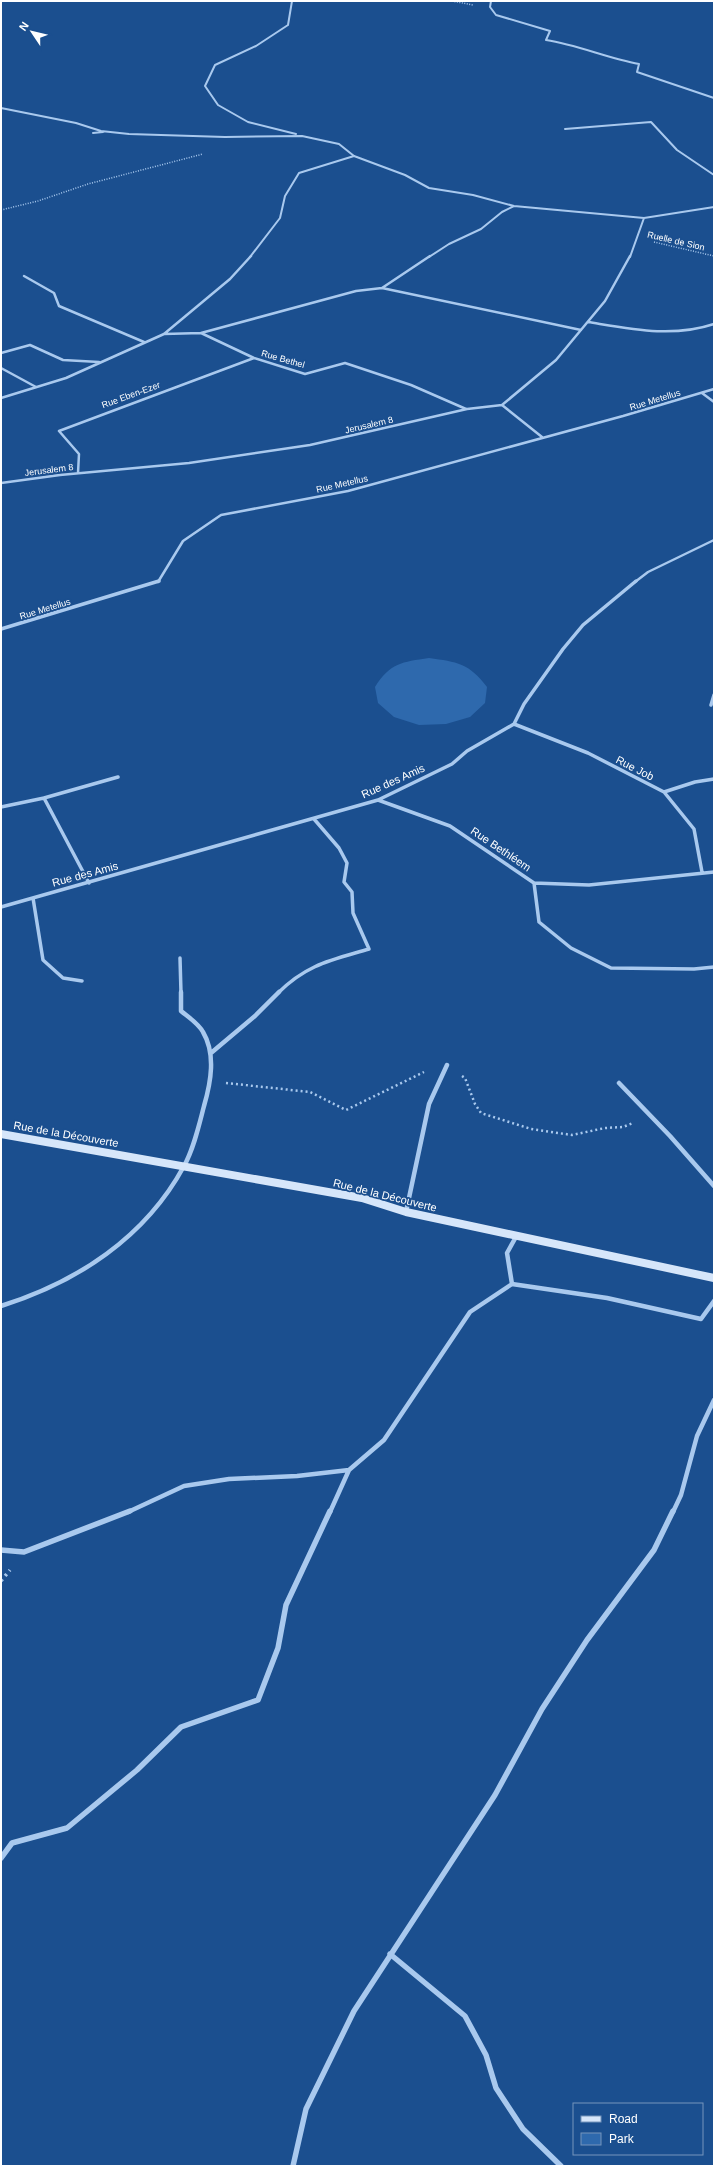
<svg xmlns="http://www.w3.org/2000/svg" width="715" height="2167" font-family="Arial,sans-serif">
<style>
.green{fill:#2e69ad}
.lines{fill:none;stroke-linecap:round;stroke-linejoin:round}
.path-far2{stroke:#a9c9ee;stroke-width:1.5;stroke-dasharray:1 1.5;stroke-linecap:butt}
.path-far1{stroke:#a9c9ee;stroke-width:2.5;stroke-dasharray:2 3;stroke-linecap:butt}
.path{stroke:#a9c9ee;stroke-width:3.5;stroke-dasharray:2.5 4;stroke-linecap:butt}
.street-far4{stroke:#a9c9ee;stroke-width:2}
.street-far3{stroke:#a9c9ee;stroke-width:2.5}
.street-far2{stroke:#a9c9ee;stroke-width:3.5}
.street-far1{stroke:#a9c9ee;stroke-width:4.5}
.street{stroke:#a9c9ee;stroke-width:5.5}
.secondary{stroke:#d6e6fa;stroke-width:8}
.labels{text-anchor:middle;stroke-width:3.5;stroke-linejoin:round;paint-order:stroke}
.far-street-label{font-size:9px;fill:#fff;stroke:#1b4f8f}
.street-label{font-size:11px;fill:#fff;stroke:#1b4f8f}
</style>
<rect width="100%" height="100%" fill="#1b4f8f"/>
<path class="green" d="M429 658C457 662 469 663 487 687L485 703 470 717 446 724 419 725 394 717 378 703 375 687C390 663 402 662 429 658Z"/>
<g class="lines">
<path class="path-far2" d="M452 1 473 5
M1 210 38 201 88 184 203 154
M654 242 714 256"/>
<path class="path-far1" d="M462 1076 465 1078 475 1104 481 1113 531 1129 572 1135 605 1128 623 1127 633 1123
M226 1083 310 1092 346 1110 424 1072"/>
<path class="path" d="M1 1581 10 1570"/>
<path class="street-far4" d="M292 1 288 25 256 46 215 65 205 86 218 105 248 122 296 134
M491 1 490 7 496 15 550 31 546 40C578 45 607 58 639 64L637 72 714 98
M1 108 76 123 101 131 129 134 225 137 302 136 339 144 354 156 405 175 429 188 473 195 514 206 644 218 714 207
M565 129 651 122 677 150 714 175
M93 133 103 132
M250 257 280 218 285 196 299 173 354 156
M429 257 449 244 481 229 502 212 514 206
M630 257 644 218"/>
<path class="street-far3" d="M24 276 54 293 59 306 144 342
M382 288 581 330
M588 322C631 329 672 338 714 324
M201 333 356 291 382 288 430 256
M164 334 201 333 254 358 305 374 345 363 411 385 466 409
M1 353 30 345 63 360 99 362
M1 368 36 387
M702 393 714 402
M1 398 66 378 164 334 230 279 251 256
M502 405 542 437
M78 473 79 454 59 431 254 358
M1 483 60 475 189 463 310 445 467 409 502 405 556 360 605 301 630 256
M158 582 183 541 221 515 348 491 623 416 714 389
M635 582 648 572 714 540"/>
<path class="street-far2" d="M1 629 159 581
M711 705 714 695
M514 724 588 753 664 792 694 829 702 872
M664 792 695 782 714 779
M44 798 118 777
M378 800 450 826 534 883 539 922 571 948 611 968 694 969 714 967
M1 807 44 798 89 883
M534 883 589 885 714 872
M33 898 43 960 63 978 82 981
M1 907 378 800 452 764 467 751 514 724 524 704 563 649 583 625 636 581
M180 958 181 993
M278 993C307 964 332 960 369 949L353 913 352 892 344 882 347 863 339 848 314 819"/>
<path class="street-far1" d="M211 1053 255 1016 279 992
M619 1083 670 1136 714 1186
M406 1212 429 1104 447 1065
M517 1235 507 1253 512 1284 607 1298 701 1319 714 1301
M1 1306C77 1282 145 1238 184 1166 194 1148 199 1125 204 1106 211 1082 216 1054 203 1032 198 1023 188 1017 181 1011V992
M128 1512 184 1486 229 1479 297 1476 349 1470 384 1440 470 1312 512 1284
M330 1512 349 1470
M673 1512 681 1495 697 1436 714 1400"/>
<path class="street" d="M1 1550 24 1552 130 1511
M1 1858 12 1843 67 1828 137 1770 181 1727 258 1700 278 1648 286 1605 330 1511
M390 1954 465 2016 486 2055 496 2088 523 2129 561 2166
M293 2166 306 2109 354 2011 495 1795 542 1709 587 1640 654 1550 673 1511"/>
<path class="secondary" d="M1 1134 362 1198 406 1212 714 1278"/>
</g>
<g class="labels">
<g class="far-street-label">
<text transform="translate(676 241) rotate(13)" y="3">Ruelle de Sion</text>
<text transform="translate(283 359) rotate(16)" y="3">Rue Bethel</text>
<text transform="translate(131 395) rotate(-20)" y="3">Rue Eben-Ezer</text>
<text transform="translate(655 400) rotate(-17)" y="3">Rue Metellus</text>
<text transform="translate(369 425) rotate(-13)" y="3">Jerusalem 8</text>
<text transform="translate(49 470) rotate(-7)" y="3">Jerusalem 8</text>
<text transform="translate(342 484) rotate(-13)" y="3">Rue Metellus</text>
<text transform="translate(45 609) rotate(-17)" y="3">Rue Metellus</text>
</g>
<g class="street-label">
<text transform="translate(635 768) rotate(27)" y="4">Rue Job</text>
<text transform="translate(393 781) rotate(-24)" y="4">Rue des Amis</text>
<text transform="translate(501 849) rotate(34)" y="4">Rue Bethléem</text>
<text transform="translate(85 874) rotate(-15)" y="4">Rue des Amis</text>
<text transform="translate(66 1134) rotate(10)" y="4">Rue de la Découverte</text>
<text transform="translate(385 1195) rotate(14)" y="4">Rue de la Découverte</text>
</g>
</g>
<rect width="715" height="2167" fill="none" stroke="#ffffff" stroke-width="4"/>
<rect x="573" y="2103" width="130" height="52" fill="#1b4f8f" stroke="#7695bc"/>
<rect x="581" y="2116" width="20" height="6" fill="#d6e6fa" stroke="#7695bc"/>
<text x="609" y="2123" font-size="12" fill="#ffffff">Road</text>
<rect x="581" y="2133" width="20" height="12" fill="#2e69ad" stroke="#7695bc"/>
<text x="609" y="2143" font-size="12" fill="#ffffff">Park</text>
<g transform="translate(32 32) rotate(305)" stroke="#1b4f8f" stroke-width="3" paint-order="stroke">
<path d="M0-3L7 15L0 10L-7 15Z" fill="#ffffff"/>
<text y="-6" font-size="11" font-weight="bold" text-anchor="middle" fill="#ffffff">N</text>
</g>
</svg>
